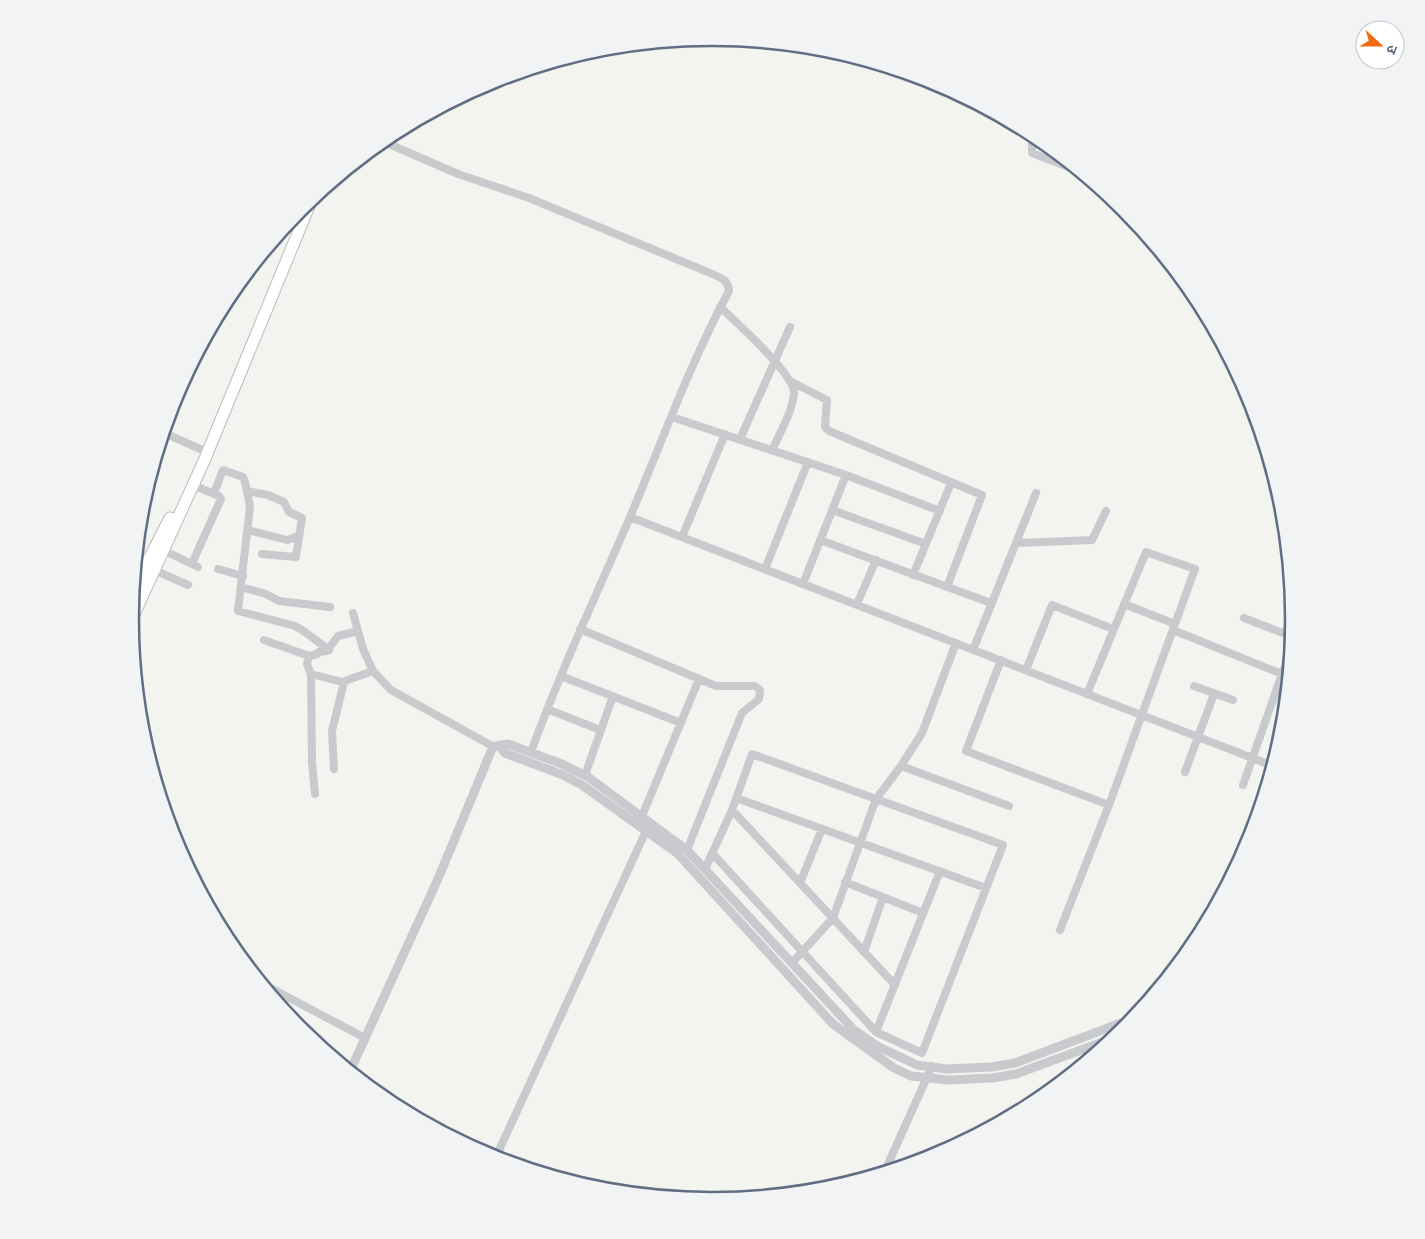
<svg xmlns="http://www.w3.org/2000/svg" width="1425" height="1239" font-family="'IBM Plex Sans','Noto Sans Devanagari',sans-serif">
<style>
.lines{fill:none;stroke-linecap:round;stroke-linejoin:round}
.primary-casing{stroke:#b8bbbf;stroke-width:13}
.minor{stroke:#c8cace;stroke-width:8}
.tertiary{stroke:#c8cace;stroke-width:9}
.primary{stroke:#fff;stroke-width:11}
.rim{fill:none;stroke:#606e84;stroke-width:2.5}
</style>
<rect width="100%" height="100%" fill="#f3f4ef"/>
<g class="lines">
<g class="primary-casing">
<path id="primary" d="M133 590 170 518
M131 621 204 461 312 199"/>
</g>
<path class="minor" d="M1032 134V153L1079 171
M382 141 458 174 529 198 710 273C720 278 728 279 729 291 690 363 662 442 630 517 596 596 560 672 531 752
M295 215 301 226
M720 307C736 322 793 373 794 392 794 408 779 435 772 450
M790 381 827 400 825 427 829 431 982 495 947 587
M672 417 846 475 940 511
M164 433 207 452
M740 439 790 327
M193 485 219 496 221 499 194 559
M247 491 268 495 284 502 289 512 302 518 296 557 262 554
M214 493 223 470 243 477 245 482 250 506 238 611 295 626 305 632 329 650
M832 510 926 544
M630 517 1273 766
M248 530 287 540 299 536
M682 537 725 434
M820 540 991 603
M1017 543 1092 540 1106 511
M163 550 198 567
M218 569 243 576
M765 569 808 462
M154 570 188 585
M913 575 951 483
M803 584 846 475
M241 587 266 594 279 601 330 607
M857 604 876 560
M1124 604 1175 624
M353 613 363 649 373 671 391 690 494 747
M1244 618 1293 637
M580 629 716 686H755L760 690 759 699 742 713 687 850
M1173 630 1282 674
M264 640 309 656 307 664 311 674 312 762 315 794
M973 650 1036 493
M309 656 317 654 319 652 327 651 338 636 358 631
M1001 660 966 751 1109 805
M1026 670 1052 605 1113 629
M311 674 342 682 373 671
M561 676 681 723
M1194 686 1233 700
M547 709 600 730
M901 766 1009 806
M334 769 332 731 344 682
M1185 772 1214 694
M585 775 613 696
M1243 785 1282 674 1291 653
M736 798 986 888
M732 810 895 985
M642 816 699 679
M705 869 732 810 752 754 1003 845 922 1053 876 1032 712 853
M845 882 923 913
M800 883 822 829
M1060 930 1109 805 1195 569 1146 552 1087 694
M864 952 883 897
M792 963 833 918 876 799 901 766 922 733 956 643
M263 984 365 1038
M876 1032 940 871
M495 1159 646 831
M884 1173 932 1066"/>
<path class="tertiary" d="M499 746 505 753 563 775 582 785 677 853 833 1024 894 1068 911 1076 948 1080 993 1078 1016 1074 1116 1037
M350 1071 438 879 492 749 496 746 508 744 562 764 588 777 687 850 854 1030 877 1046 917 1065 947 1069 992 1067 1015 1063 1134 1018"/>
<use href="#primary" class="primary"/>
</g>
<path d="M0 0H1425V1239H0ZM139 619a573 573 0 1 1 1146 0a573 573 0 1 1-1146 0Z" fill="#f2f3f5" fill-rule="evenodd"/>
<path class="rim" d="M139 619a573 573 0 1 1 1146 0a573 573 0 1 1-1146 0Z"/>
<g transform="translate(1380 45) rotate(111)"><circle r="24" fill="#ffffff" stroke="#bfc5ce"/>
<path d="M0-4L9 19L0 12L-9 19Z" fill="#f46a10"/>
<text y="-8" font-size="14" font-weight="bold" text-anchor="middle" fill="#606e84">उ</text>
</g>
</svg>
